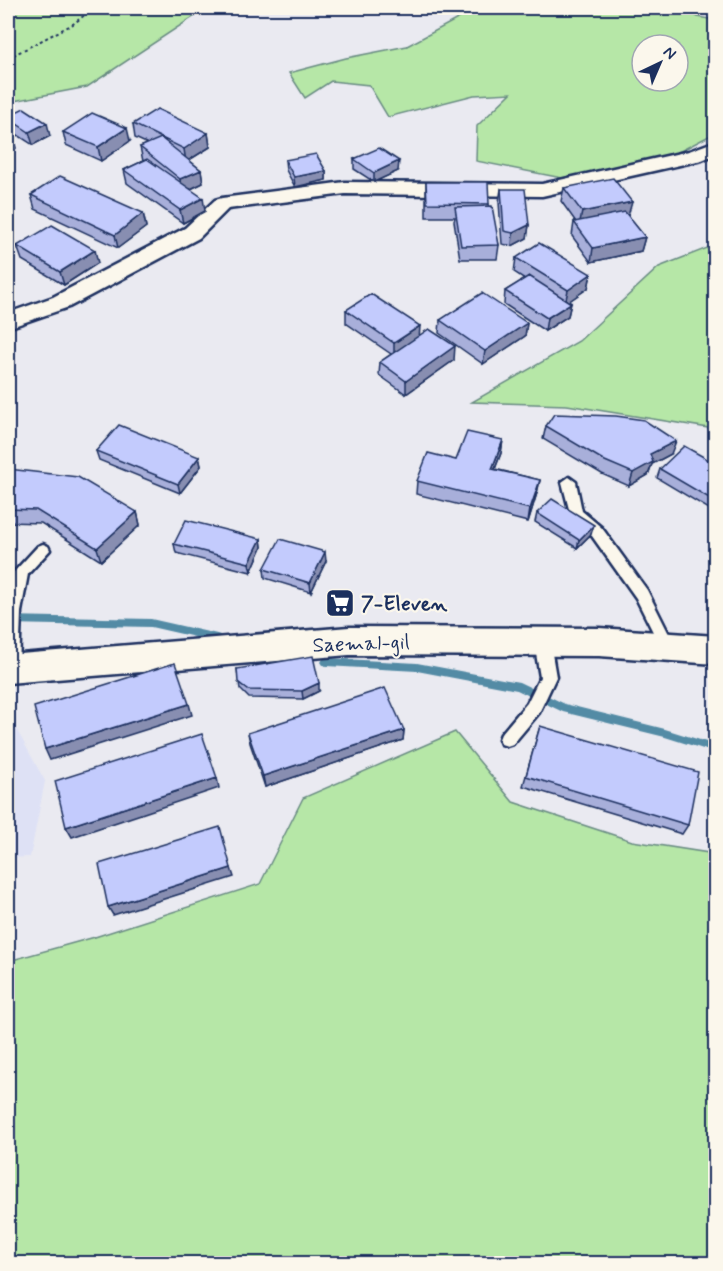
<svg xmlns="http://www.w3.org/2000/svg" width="723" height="1271" font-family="Mynerve,sans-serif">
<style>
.built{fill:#dee1f5}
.green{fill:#b6e7a7;stroke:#688b82;stroke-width:1.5;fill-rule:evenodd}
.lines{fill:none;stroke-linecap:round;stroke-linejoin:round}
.stream{fill:#538ba5;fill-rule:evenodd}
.service-casing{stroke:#1b2f5e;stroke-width:5}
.minor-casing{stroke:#1b2f5e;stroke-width:5}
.tertiary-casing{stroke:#1b2f5e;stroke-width:5}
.path{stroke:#1b2f5e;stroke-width:2;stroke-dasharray:3 3;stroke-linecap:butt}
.service{fill:#fbf7ec;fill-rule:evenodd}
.minor{fill:#fbf7ec;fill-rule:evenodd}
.tertiary{fill:#fbf7ec;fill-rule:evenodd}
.wall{fill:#a8afda;stroke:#1b2f5e;stroke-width:1.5}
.shaded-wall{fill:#888eb1;stroke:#1b2f5e;stroke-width:1.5}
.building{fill:#c3cbfd;stroke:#1b2f5e;stroke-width:1.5}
.labels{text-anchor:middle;stroke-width:4.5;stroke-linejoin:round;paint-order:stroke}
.poi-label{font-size:21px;font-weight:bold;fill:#1b2f5e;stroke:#fbf7ec;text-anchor:start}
.street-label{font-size:21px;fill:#1b2f5e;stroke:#fbf7ec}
</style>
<rect width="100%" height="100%" fill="#eaeaf1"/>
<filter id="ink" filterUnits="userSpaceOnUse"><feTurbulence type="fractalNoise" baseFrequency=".0167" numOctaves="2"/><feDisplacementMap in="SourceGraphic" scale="12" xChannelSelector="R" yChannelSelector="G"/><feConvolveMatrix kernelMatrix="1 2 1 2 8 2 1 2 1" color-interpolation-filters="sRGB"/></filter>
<g filter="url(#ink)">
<path class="built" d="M8 714 45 781 30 857 8 858Z"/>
<path class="green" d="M8 8H207L87 87 8 102Z
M478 8H683L698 17 715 20V133L667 158 562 178 476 161 477 126 511 93 474 95 388 117 369 85 331 81 305 98 289 73 346 58 407 46ZM642 45H678V81H642Z
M715 245V429L567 405 472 402 579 341 659 267Z
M455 732 513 802 632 841 715 854V1263H8V957L16 959 95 937 260 884 303 798Z"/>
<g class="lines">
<path class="stream" d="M8 616 151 619 217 634 220 635 222 638 220 641 217 642 151 627 8 624Z
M326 658 417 663 519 682 565 704 665 729 716 745V753L665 737 563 712 517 690 417 671 326 666 323 665 321 662 323 659Z"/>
<g class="service-casing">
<path id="service" d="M569 477 576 482 582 511 602 528 647 590 675 646 672 650 667 652 662 650 636 598 592 536 571 517 562 482Z
M43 544 48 546 50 550 28 574 21 612 19 668 16 673H8V604L14 572 38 546Z
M542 636 547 638 550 642 556 677 539 713 513 744 507 746 501 744 499 739 501 734 527 703 540 677 534 642 537 638Z"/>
</g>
<g class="minor-casing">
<path id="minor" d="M716 141V154L702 160 542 196 345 194 228 209 199 238 69 307 8 328V313L53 297 185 228 215 200 222 198 345 182 542 184 689 151Z"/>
</g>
<g class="tertiary-casing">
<path id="tertiary" d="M349 627 599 628 716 636V664L599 656 349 655 8 683V655Z"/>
</g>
<path class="path" d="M8 58 73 24 94 8"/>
<use href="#service" class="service"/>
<use href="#minor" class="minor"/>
<use href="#tertiary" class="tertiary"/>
</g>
<path class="wall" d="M8 116 50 136 33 145 10 130 8 122Z
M133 124 208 133 210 147 189 160 201 170 203 183 191 189 205 211 183 223 127 183 124 170 143 161 140 147 148 144 135 138Z
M63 132 130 141 101 161 66 145Z
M354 159 398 171 374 182 354 169Z
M285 160 326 171V180L295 187 286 170Z
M426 182 489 204V206L499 245 497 259H460L454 221 455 217H426Z
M564 188 628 216 645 237 641 251 591 262 572 236 574 222H576L561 201Z
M501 189 529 225 527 238 512 246 502 244 499 202Z
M31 195 143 213 146 227 118 248 35 209Z
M17 246 98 263 64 285 22 260Z
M516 258 591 274 588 288 569 301 571 303 568 316 545 331 504 304 505 291 525 279 514 272Z
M346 310 419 335 454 360 406 394 379 375 380 362 391 354 346 323Z
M440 320 527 323 525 336 483 364 439 333Z
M546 426 671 454 652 464 648 475 629 486 602 474 543 439Z
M503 440 501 453 495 469 540 480 537 493 528 522 416 494 417 481 456 460Z
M96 451 199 457 201 466 180 493 99 460Z
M716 464V511L714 512 657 478 660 469Z
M8 469 137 512 140 525 101 561 41 523 8 522Z
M537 513 591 534 577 548 535 522Z
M261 539 262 547 251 572 176 553 174 544Z
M326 561 311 592 265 578 264 569Z
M237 669 319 691 303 699 249 698 240 689Z
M540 726 688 825 682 834 523 786Z
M404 730 403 740 265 787 250 743 248 733Z"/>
<path class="shaded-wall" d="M47 123 50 136 33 145 29 132Z
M127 128 130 141 101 161 98 147Z
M208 133 210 147 186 162 184 149Z
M12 135 16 148 8 152V137Z
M399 161 398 171 374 182V173Z
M201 170 203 183 182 193 180 179Z
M326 171V180L295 187 294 177Z
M203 198 205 211 183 223 180 210Z
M632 202 628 216 579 226 582 212Z
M143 213 146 227 118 248 115 235Z
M529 225 527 238 512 246 513 233Z
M645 237 641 251 591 262 593 248Z
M95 250 98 263 64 285 60 272Z
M591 274 588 288 565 304 568 290Z
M571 303 568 316 545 331 547 318Z
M527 323 525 336 483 364 485 351Z
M420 326 419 340 394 356V343Z
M455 346 454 360 406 394V381Z
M503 440 501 453 490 482 492 469Z
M676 441 671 454 652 464 648 475 629 486 633 473 650 454Z
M199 457 201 466 180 493 178 484Z
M540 480 537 493 528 522 530 509Z
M137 512 140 525 101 561 97 548Z
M594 525 591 534 577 548 579 540Z
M261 539 262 547 251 572 249 563Z
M325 552 326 561 311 592 310 583Z
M319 683V691L303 699 302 691Z
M189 704 192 715 50 760 45 749Z
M404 730 403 740 265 787 263 776Z
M217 778 219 788 72 837 66 827Z
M231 868 234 877 113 915 108 907Z"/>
<path class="building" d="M24 108 47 123 29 132 8 118V116Z
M157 109 208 133 184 149 133 124Z
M92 113 127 128 98 147 63 132Z
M8 131 12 135 8 137Z
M161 138 201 170 180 179 140 147Z
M379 148 399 161 374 173 354 159Z
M316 154 326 171 294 177 285 160Z
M147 159 203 198 180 210 124 170Z
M60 176 143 213 115 235 31 195Z
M613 178 632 202 582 212 564 188Z
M426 182H488L489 204 427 203Z
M501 189H525L529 225 513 233 504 231Z
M492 206 499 245 461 246 455 207Z
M625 212 645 237 593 248 574 222Z
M52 225 95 250 60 272 17 246Z
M539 243 591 274 568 290 516 258Z
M529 276 571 303 547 318 505 291Z
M482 293 527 323 485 351 440 320Z
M371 294 420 326 394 343 346 310Z
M429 329 455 346 406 381 380 362Z
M554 414 616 416 644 420 676 441 650 454 653 462 633 473 605 461 546 426Z
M119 425 199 457 178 484 96 451Z
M467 432 503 440 492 469 540 480 530 509 417 481 428 453 456 460Z
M684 446 716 464V502L660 469Z
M8 469 78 477 137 512 97 548 36 510 8 509Z
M552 499 594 525 579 540 537 513Z
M186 520 261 539 249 563 174 544Z
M280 539 325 552 310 583 264 569Z
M313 656 319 683 302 691 248 690 238 682 237 669Z
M175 663 189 704 45 749 34 707Z
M385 688 404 730 263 776 248 733Z
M540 726 698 772 688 825 526 776Z
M202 734 217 778 66 827 55 781Z
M220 827 231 868 108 907 99 864Z"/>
</g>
<defs>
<g id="supermarket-square" transform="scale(1.5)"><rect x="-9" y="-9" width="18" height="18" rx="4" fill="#1b2f5e" stroke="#fbf7ec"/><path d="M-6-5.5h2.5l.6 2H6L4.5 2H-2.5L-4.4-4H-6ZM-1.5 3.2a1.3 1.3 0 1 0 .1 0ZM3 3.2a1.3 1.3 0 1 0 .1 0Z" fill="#fff"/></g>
</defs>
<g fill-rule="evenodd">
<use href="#supermarket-square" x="340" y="603"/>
</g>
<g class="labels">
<g class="poi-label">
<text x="361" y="610">7-Eleven</text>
</g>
<g class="street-label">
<text transform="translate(361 643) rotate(-2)" y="7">Saemal-gil</text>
</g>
</g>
<rect width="723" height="1271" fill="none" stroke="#fbf7ec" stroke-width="30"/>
<rect x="15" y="15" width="693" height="1241" fill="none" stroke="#1b2f5e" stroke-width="2" filter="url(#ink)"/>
<g transform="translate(660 63) rotate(44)"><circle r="28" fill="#fbf7ec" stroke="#a1a7b3" stroke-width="1.5"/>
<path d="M0-4.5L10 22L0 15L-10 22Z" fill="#1b2f5e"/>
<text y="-9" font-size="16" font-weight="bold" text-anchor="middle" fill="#1b2f5e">N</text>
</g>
</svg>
